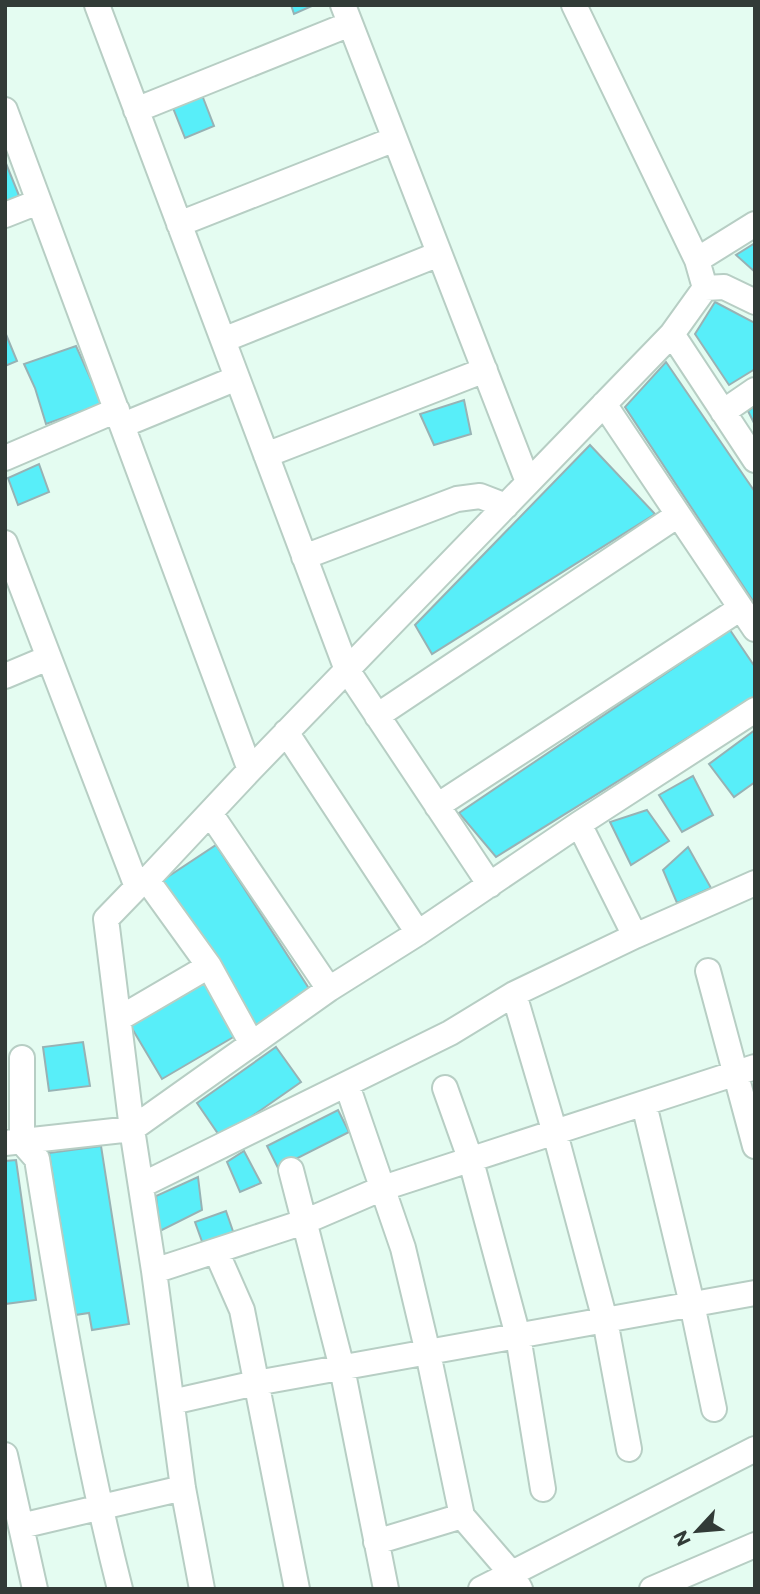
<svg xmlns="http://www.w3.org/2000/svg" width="760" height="1594" font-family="Commissioner,sans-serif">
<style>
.building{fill:#58eef9;stroke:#97b2b4;stroke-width:2}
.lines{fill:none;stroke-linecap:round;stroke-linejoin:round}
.minor-casing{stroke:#b7cec4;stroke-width:28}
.minor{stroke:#fff;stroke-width:24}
</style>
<rect width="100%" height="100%" fill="#e4fcf1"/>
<path class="building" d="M291 5H314L294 14Z
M202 95 214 126 185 138 173 108Z
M5 161 20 198 5 204Z
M755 243V272L736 255Z
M715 302 755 323V369L729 385 695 334Z
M5 332 17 361 5 366Z
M76 346 102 404 46 424 35 388 24 364Z
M666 362 755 492V604L625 407Z
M464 400 471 434 434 445 420 414Z
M755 406V425L748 411Z
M590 445 655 514 432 654 415 625Z
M39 464 49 492 18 505 8 478Z
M730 630 755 667V696L496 857 459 813Z
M755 730V782L734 797 709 764Z
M693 776 713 815 682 832 659 795Z
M647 810 669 841 631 865 610 822Z
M216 845 310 990 255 1026 160 882Z
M688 847 711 888 677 903 663 870Z
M209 978 242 1032 162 1079 130 1025Z
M83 1042 90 1086 49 1091 43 1047Z
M276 1047 301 1082 221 1138 197 1103Z
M338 1110 349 1132 278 1168 267 1146Z
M101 1146 129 1324 92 1330 89 1313 75 1315 49 1153Z
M244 1151 261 1183 240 1192 227 1162Z
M16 1160 36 1300 5 1304V1161Z
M198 1177 202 1210 160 1231 156 1196Z
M226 1211 235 1237 204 1247 195 1222Z"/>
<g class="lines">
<g class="minor-casing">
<path id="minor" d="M97 5 347 670 490 885
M343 5 528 482
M5 110 250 770
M136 110 350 24
M5 215 38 202
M179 224 395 139
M697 260 755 224
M705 288 724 287 755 302
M672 334 755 460
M223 340 439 254
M604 404 755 629
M723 412 755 390
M123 425 237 378
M266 455 485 370
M5 458 117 410
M5 543 137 887
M304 557 457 499 480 496 506 506
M5 676 48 658
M377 716 678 515
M286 732 418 933
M437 806 741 608
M210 813 329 989
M579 824 635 936
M147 880 209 966 252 1044
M708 971 755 1146
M514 994 555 1133 605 1320 629 1449
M120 1018 209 966
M22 1058V1142L37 1159C60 1303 84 1447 120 1589
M347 1085 403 1248 428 1353 462 1516 511 1573 520 1589
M445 1088 471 1161 518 1336 543 1489
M644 1104 692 1304 714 1409
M5 1143 132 1129 329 989 418 933 579 824 755 710
M291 1170 342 1368 386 1589
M142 1185 450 1033 514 994 635 936 755 883
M216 1251 242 1310 297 1589
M154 1271 304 1222 383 1188 755 1067
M172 1402 256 1383 755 1293
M5 1455 35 1589
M21 1526 183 1488
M376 1542 462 1516
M202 1589 183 1488 154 1271 132 1129 106 919 137 887 147 880 250 770 672 334 705 288 697 260 574 5
M481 1589 755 1449
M652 1589 755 1545"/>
</g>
<use href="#minor" class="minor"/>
</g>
<rect width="760" height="1594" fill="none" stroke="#323b37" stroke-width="14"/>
<g transform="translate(697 1531) rotate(244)" stroke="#e4fcf1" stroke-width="5" paint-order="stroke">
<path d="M0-5L12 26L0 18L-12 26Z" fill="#323b37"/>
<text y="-10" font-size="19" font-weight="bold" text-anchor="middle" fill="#323b37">N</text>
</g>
</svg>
